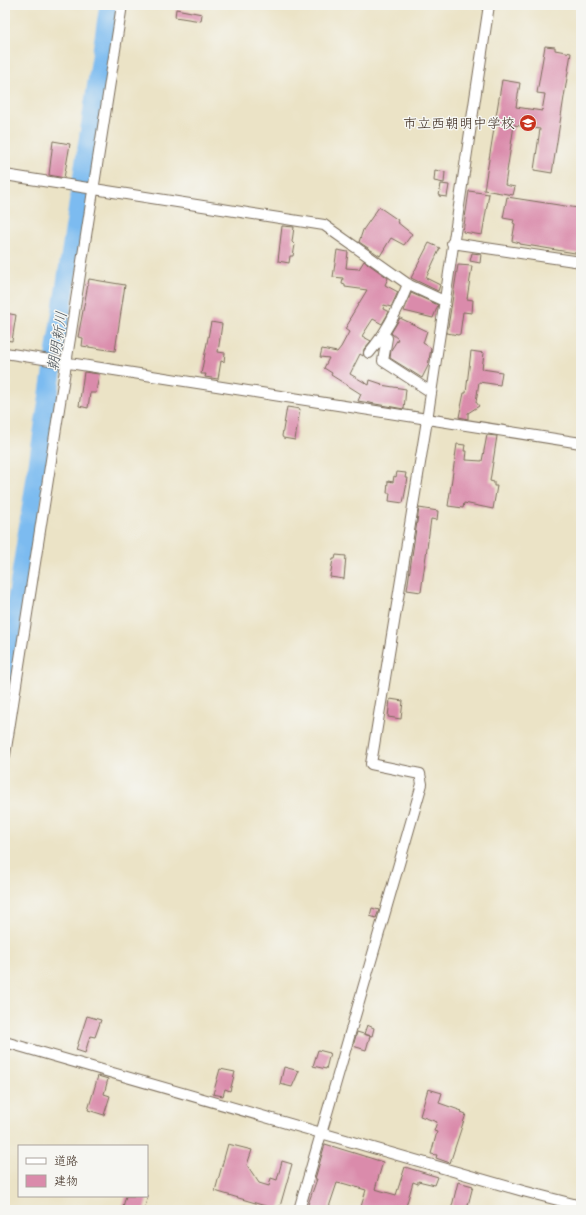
<svg xmlns="http://www.w3.org/2000/svg" width="586" height="1215" font-family="Mynerve,'Klee One',sans-serif">
<style>
.lines{fill:none;stroke-linecap:round;stroke-linejoin:round}
.river{stroke:#7cbbf0;stroke-width:19}
.building{fill:#da8bab}
.minor-casing{stroke:#796b59;stroke-width:12}
.minor{stroke:#fff;stroke-width:10}
.labels{text-anchor:middle;stroke-width:3;stroke-linejoin:round;paint-order:stroke}
.poi-label{font-size:14px;fill:#3b2a1e;stroke:#f6f6f2;text-anchor:end}
.water-label{font-size:15px;font-style:italic;fill:#4e565d;stroke:#f6f6f2}
</style>
<rect width="100%" height="100%" fill="#f6f6f2"/>
<filter id="ink" filterUnits="userSpaceOnUse"><feTurbulence type="fractalNoise" baseFrequency=".025" numOctaves="2"/><feDisplacementMap in="SourceGraphic" scale="8" xChannelSelector="R" yChannelSelector="G"/><feConvolveMatrix kernelMatrix="1 2 1 2 8 2 1 2 1" color-interpolation-filters="sRGB"/></filter>
<filter id="wash" filterUnits="userSpaceOnUse"><feTurbulence type="fractalNoise" baseFrequency=".012" numOctaves="4" result="noise"/><feDisplacementMap in="SourceGraphic" scale="16" xChannelSelector="R" yChannelSelector="G"/><feGaussianBlur stdDeviation="0.9" result="paint"/><feColorMatrix in="noise" values="0 0 0 0 0 0 0 0 0 0 0 0 0 0 0 0 0 1.4 0 .05"/><feComposite in="paint" operator="in"/></filter>
<g filter="url(#wash)">
<rect width="100%" height="100%" fill="#ebe3c6"/>
<g class="lines">
<path class="river" d="M5 677 109 5"/>
</g>
<g id="blocks">
<path class="building" d="M176 9 202 14 201 21 175 17Z
M545 46 555 47V50L571 53 552 173 534 170 540 129 514 125 505 185 515 187 513 195 484 190 502 80 520 83 516 107 542 111 545 94 537 93Z
M53 141 70 144 64 178 49 175Z
M435 170 445 172 444 183 434 181Z
M441 184 449 185 447 197 439 196Z
M469 191 489 194 482 235 463 232Z
M507 197 578 208 581 212V254L520 244V243L512 241 515 224 513 223 514 220 503 218Z
M379 207 398 220 397 222 412 234 404 245 391 238 380 256 359 242 363 230Z
M282 226 294 227 292 242 295 245 293 256H290L289 263 278 261Z
M429 243 440 248 426 278 440 285 438 291 411 278Z
M337 250 348 252 346 268 359 269 364 261 388 278 385 285 398 292 391 307 384 305 383 309 389 312 382 324 373 319 362 336 371 341 364 349 363 356 360 354 350 374 369 385 370 380 382 384 381 385 406 389 404 409 358 401 361 394 331 375 332 373 324 368 329 358 320 357 322 349 337 352 341 347 349 332 345 329 351 319 350 318 367 290 345 287V285L342 284 343 278 333 277Z
M472 253 481 254 480 263 470 261Z
M458 265 472 266 467 299 473 300 472 313 463 312 460 334 458 335 447 333Z
M89 279 125 285 115 351 82 346 83 338 78 337Z
M411 293 438 305 433 318 404 311Z
M5 313 16 315 12 341 5 340Z
M400 318 427 331 423 343 431 348 428 366 422 378 390 358 391 350 398 339 391 333Z
M211 322 222 324 218 352 225 353 224 362 221 361 218 379 205 377 206 374H201Z
M471 351 484 353 482 369 502 372 500 385 479 382 476 402 479 406 468 413V419L459 417 464 393H466Z
M84 372 99 374 96 393H90L88 408 79 406Z
M287 407 300 409 295 440 283 438 282 436Z
M487 435 497 436 490 481 494 482V486H497L493 509 464 503 463 508 448 506 457 444 465 445 464 451H467L466 460 482 461Z
M397 472 406 473 405 478H408L403 503 389 501 390 493H387L388 481 393 482 394 476 396 477Z
M419 508 438 511 437 520 431 519 421 592 407 590Z
M336 555 346 556 344 579 330 577 333 559H335Z
M390 699 403 701 401 719 388 717Z
M372 908 379 910 376 918 370 916Z
M87 1016 101 1020 95 1037 90 1036 85 1053 76 1050Z
M367 1025 374 1028 372 1036 364 1034Z
M357 1032 370 1036 366 1050 353 1046Z
M318 1050 330 1053 326 1069 313 1066Z
M284 1067 299 1071 292 1087 280 1084Z
M220 1069 235 1072 230 1091 225 1089 223 1096 213 1094Z
M98 1076 108 1079 104 1094 110 1096 104 1115 88 1110Z
M428 1089 442 1093 439 1103 462 1111 461 1112 466 1114 450 1163 436 1158 437 1155 431 1154 437 1132 434 1131 437 1122 420 1116Z
M228 1144 252 1150 247 1165 259 1183 269 1186 271 1178 277 1180 282 1161 292 1164 279 1210 215 1191Z
M325 1144 383 1162 375 1189 396 1195 405 1167 438 1177 435 1185 418 1181V1184L413 1182 405 1210H360L366 1190 342 1183V1184L337 1183 329 1207 332 1208V1210H306L317 1179H315Z
M458 1182 473 1186 467 1209 462 1208V1210H451Z
M126 1196H148L144 1210H122Z"/>
</g>
</g>
<g filter="url(#ink)">
<use href="#blocks" fill-opacity="0" stroke="#796b59" stroke-width="1"/>
<g class="lines">
<g class="minor-casing">
<path id="minor" d="M5 175 324 225 409 285 444 301
M452 243 581 262
M383 336 387 338 383 361 431 392
M5 353 581 443
M369 353C387 332 398 310 408 284
M5 755 122 5
M5 1042 523 1191 581 1206
M299 1210 422 784 420 774 371 764 427 420 489 5"/>
</g>
<use href="#minor" class="minor"/>
</g>
</g>
<defs>
<g id="school-disc" transform="scale(0.9)"><circle r="9.5" fill="#c8321e" stroke="#f6f6f2"/><path d="M0-5L7-2L0 1L-7-2ZM-4 1L0 2.5L4 1V4Q0 6-4 4Z" fill="#fff"/></g>
</defs>
<g fill-rule="evenodd">
<use href="#school-disc" x="528" y="123"/>
</g>
<g class="labels">
<g class="poi-label">
<text x="515" y="128">市立西朝明中学校</text>
</g>
<g class="water-label">
<text transform="translate(57 341) rotate(-81)" y="5">朝明新川</text>
</g>
</g>
<rect width="586" height="1215" fill="none" stroke="#f6f6f2" stroke-width="20"/>
<rect x="18" y="1145" width="130" height="52" fill="#f6f6f2" stroke="#aba49d"/>
<rect x="26" y="1158" width="20" height="6" fill="#ffffff" stroke="#aba49d"/>
<text x="54" y="1165" font-size="12" fill="#3b2a1e">道路</text>
<rect x="26" y="1175" width="20" height="12" fill="#da8bab" stroke="#aba49d"/>
<text x="54" y="1185" font-size="12" fill="#3b2a1e">建物</text>
</svg>
